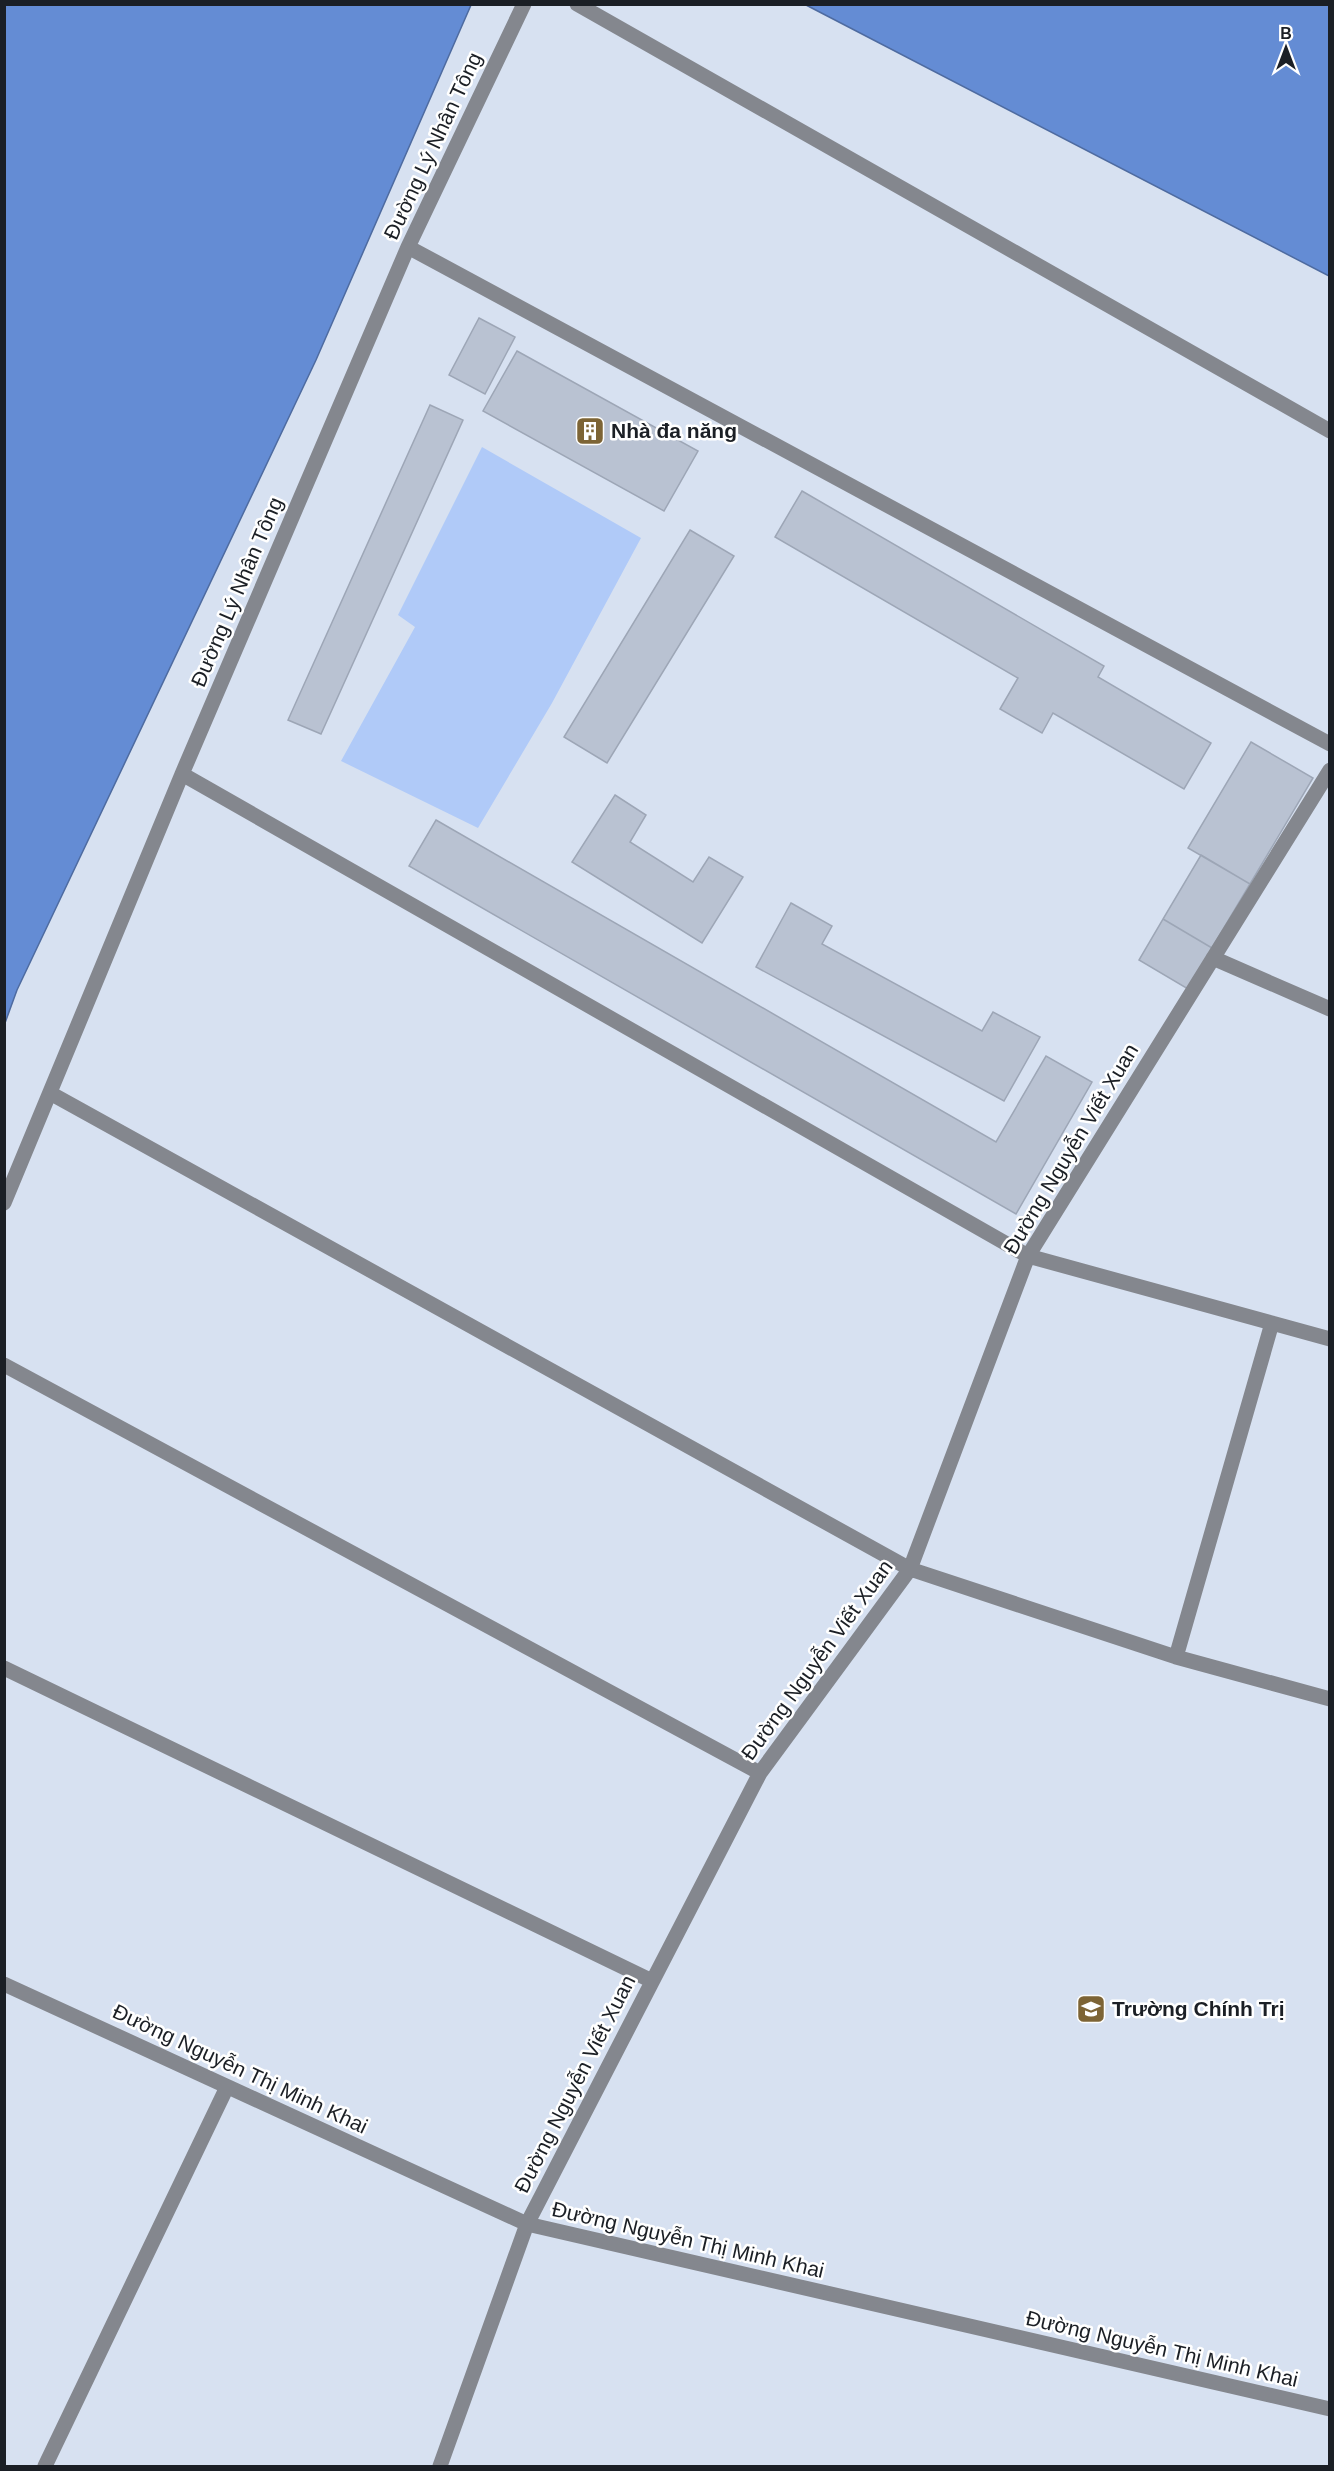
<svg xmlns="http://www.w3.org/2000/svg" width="1334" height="2471" font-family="Arial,sans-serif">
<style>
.green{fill:#b0caf8}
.water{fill:#648cd4;stroke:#4e6ba0;stroke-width:1.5}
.building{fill:#b9c2d2;stroke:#9da6b6;stroke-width:1.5}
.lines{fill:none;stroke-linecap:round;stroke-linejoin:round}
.minor{stroke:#84878e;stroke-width:15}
.labels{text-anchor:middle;stroke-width:5;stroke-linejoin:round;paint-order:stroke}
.street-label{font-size:21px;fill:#1b1f25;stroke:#fff}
.poi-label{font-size:21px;font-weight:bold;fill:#1b1f25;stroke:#fff;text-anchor:start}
</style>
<rect width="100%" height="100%" fill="#d7e1f1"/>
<path class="green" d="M482 447 641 538 552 703 478 828 341 761 415 627 398 615Z"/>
<path class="water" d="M5 4 471 5 316 360 17 990 5 1023Z
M806 5H1329V276Z"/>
<path class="building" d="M479 318 515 337 485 394 449 375Z
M517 351 698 451 664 511 483 411Z
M430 405 463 420 321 734 288 720Z
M802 491 1104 666 1098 677 1211 743 1184 789 1053 713 1042 733 1000 709 1018 678 775 537Z
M690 530 734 556 607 763 564 737Z
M1251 742 1313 778 1250 884 1188 848Z
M615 795 646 815 630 842 693 882 709 857 743 877 702 943 572 862Z
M436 820 996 1142 1046 1056 1092 1082 1016 1214 409 866Z
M1201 855 1250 884 1212 948 1163 919Z
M791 903 832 926 822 944 982 1031 993 1012 1040 1037 1004 1101 756 967Z
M1163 919 1212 948 1188 989 1139 960Z"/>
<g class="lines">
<path class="minor" d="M577 4 1330 431
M408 247 1330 744
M182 774 1028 1256 1330 1339
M1213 958 1330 1009
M50 1093 910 1569 1176 1657 1330 1699
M4 1203 182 774 408 247 524 4
M4 1365 760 1773
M1176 1657 1272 1323
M4 1668 652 1981
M4 1984 527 2224 1330 2409
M45 2466 227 2087
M440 2466 527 2224 760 1773 910 1569 1028 1256 1330 770"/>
</g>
<defs>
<g id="building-square" transform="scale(1.5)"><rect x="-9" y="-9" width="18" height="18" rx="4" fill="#7d6435" stroke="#fff"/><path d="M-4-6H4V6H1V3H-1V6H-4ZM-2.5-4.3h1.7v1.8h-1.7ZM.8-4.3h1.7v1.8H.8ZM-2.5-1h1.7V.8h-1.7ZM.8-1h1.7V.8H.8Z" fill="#fff"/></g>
<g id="school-square" transform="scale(1.5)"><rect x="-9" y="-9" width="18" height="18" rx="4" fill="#7d6435" stroke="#fff"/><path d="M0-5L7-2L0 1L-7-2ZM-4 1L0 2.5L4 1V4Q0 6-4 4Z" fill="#fff"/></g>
</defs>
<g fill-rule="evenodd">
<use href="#building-square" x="590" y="431"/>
<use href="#school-square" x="1091" y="2009"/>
</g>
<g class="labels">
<g class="street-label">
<text transform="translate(433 146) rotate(-65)" y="7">Đường Lý Nhân Tông</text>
<text transform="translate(237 592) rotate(-67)" y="7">Đường Lý Nhân Tông</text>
<text transform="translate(1071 1149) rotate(-59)" y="7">Đường Nguyễn Viết Xuan</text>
<text transform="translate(817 1660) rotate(-54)" y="7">Đường Nguyễn Viết Xuan</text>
<text transform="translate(240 2069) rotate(25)" y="7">Đường Nguyễn Thị Minh Khai</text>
<text transform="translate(575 2084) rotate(-63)" y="7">Đường Nguyễn Viết Xuan</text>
<text transform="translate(688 2240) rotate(13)" y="7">Đường Nguyễn Thị Minh Khai</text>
<text transform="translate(1162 2349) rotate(13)" y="7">Đường Nguyễn Thị Minh Khai</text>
</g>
<g class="poi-label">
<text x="611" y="438">Nhà đa năng</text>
<text x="1112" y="2016">Trường Chính Trị</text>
</g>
</g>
<rect width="1334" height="2471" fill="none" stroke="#1b1f25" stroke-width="12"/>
<g transform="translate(1286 48)" stroke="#ffffff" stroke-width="4.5" paint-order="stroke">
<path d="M0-4.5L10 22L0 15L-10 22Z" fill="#1b1f25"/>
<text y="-9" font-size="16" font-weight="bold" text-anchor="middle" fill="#1b1f25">B</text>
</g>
</svg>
